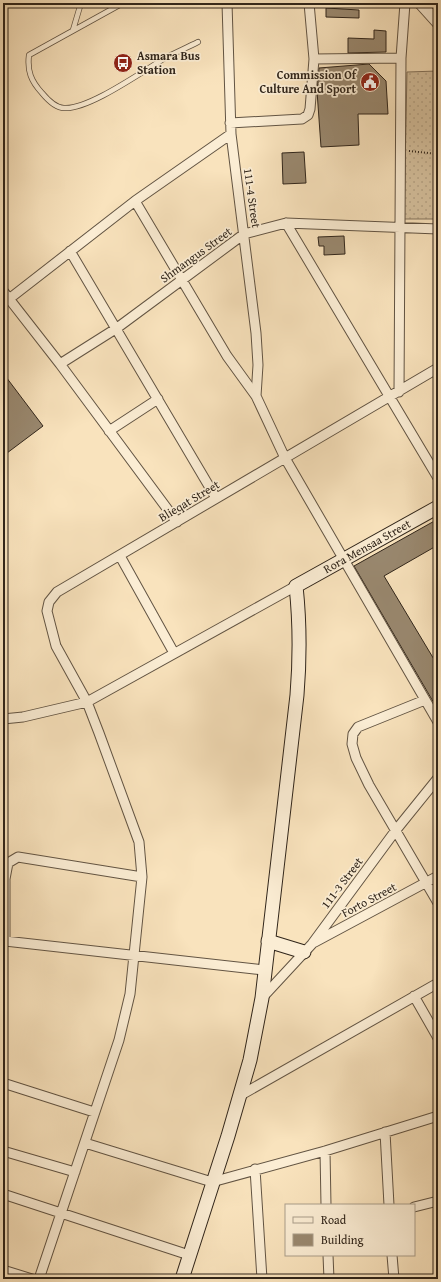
<svg xmlns="http://www.w3.org/2000/svg" width="441" height="1282" font-family="'Gentium Book Plus',serif">
<style>
.garden{fill:url(#garden-dots);stroke:#84745e}
.building{fill:#99886f;stroke:#30251a}
.lines{fill:none;stroke-linecap:round;stroke-linejoin:round}
.service-casing{stroke:#625443;stroke-width:6}
.minor-casing{stroke:#625443;stroke-width:11}
.tertiary-casing{stroke:#625443;stroke-width:13}
.secondary-casing{stroke:#30251a;stroke-width:15}
.path{stroke:#30251a;stroke-width:2;stroke-dasharray:1 2;stroke-linecap:butt}
.service{stroke:#fbedd4;stroke-width:4.5}
.minor{stroke:#fbedd4;stroke-width:9}
.tertiary{stroke:#fbedd4;stroke-width:11}
.secondary{stroke:#fbedd4;stroke-width:13}
.labels{text-anchor:middle;stroke-width:3.5;stroke-linejoin:round;paint-order:stroke}
.poi-label{font-size:12px;font-weight:bold;fill:#30251a;stroke:#fbedd4;text-anchor:start}
.street-label{font-size:12px;fill:#30251a;stroke:#fbedd4}
</style>
<defs>
<pattern id="garden-dots" width="8" height="8" patternUnits="userSpaceOnUse"><rect width="8" height="8" fill="#d7c3a1"/><path d="M2 2h.1M6 6h.1" fill="none" stroke="#b9a78a" stroke-width="1.8" stroke-linecap="round"/></pattern>
</defs>
<rect width="100%" height="100%" fill="#f9e3bd"/>
<filter id="stains"><feTurbulence type="fractalNoise" baseFrequency=".005" numOctaves="4"/><feColorMatrix values="0 0 0 0 .2 0 0 0 0 .09 0 0 0 0 .02 0 0 0 .5 -.17"/></filter>
<radialGradient id="worn" r=".72"><stop offset=".6" stop-color="#630" stop-opacity="0"/><stop offset="1" stop-color="#630" stop-opacity=".3"/></radialGradient>
<path class="garden" d="M438 71V219H404L407 72Z"/>
<path class="building" d="M326 8 359 10V18L326 17Z
M374 30 386 31V52L348 53V38L374 39Z
M369 64 386 81 388 114H358L359 145 321 147 317 91 319 68Z
M304 152 306 183 283 184 282 153Z
M344 236 345 254 324 255V246H319L318 237Z
M3 373 43 426 3 456Z
M438 519V545L384 576 438 666V710L354 566Z"/>
<g class="lines">
<g class="service-casing">
<path id="service" d="M123 3 29 55C27 71 31 81 42 93 47 99 56 108 64 108 89 110 144 70 167 57 177 52 188 47 198 42
M73 30 81 3"/>
</g>
<g class="minor-casing">
<path id="minor" d="M227 3 231 134 256 333 258 365 256 396
M314 59 401 58
M230 123 302 119 308 115 310 109 314 59 309 3
M135 201 227 356 256 396 285 458 438 722
M286 223 438 478
M70 251 216 498
M3 291 60 364 177 522
M9 299 135 201 231 134
M60 364 117 328 244 234 286 223 438 229
M399 392 401 58 405 3
M109 431 158 399
M120 556 174 653
M425 700 358 727 353 734 352 744 356 758 369 785 438 903
M3 719 23 717 87 702 296 586
M5 941V879L8 863 18 857 142 877
M3 942 5 941 264 970
M315 942 438 876
M414 996 438 1038
M262 998 312 944 396 830 438 778
M3 1083 94 1112
M241 1095 438 983
M385 1132 389 1205
M85 1143 212 1182 325 1151 438 1116
M3 1151 75 1172
M325 1151 326 1205
M255 1169 262 1279
M3 1194 189 1255
M414 1207 438 1201
M328 1255 329 1279
M392 1255 394 1279
M3 1270 32 1279
M39 1279 119 1040 130 994 142 877 139 842 99 733 87 702 56 646 47 611 49 602 57 592 438 368"/>
</g>
<g class="tertiary-casing">
<path id="tertiary" d="M420 3 438 23"/>
</g>
<g class="secondary-casing">
<g id="secondary">
<path d="M268 941 304 952"/>
<path id="s1" d="M182 1279 228 1136 250 1060 262 998 297 695C300 658 300 623 296 586L438 507"/>
</g>
</g>
<path class="path" d="M409 151 438 154"/>
<use href="#service" class="service"/>
<use href="#minor" class="minor"/>
<use href="#tertiary" class="tertiary"/>
<use href="#secondary" class="secondary"/>
</g>
<defs>
<g id="bus-disc" transform="scale(1)"><circle r="9.5" fill="#8f2418" stroke="#fbedd4"/><path d="M-5-6H5V4H4V6H2V4H-2V6H-4V4H-5ZM-3.5-4V0h7V-4ZM-3.5 1.2v1.5H-2V1.2ZM2 1.2v1.5H3.5V1.2Z" fill="#fff"/></g>
<g id="civic-disc" transform="scale(1)"><circle r="9.5" fill="#8f2418" stroke="#fbedd4"/><path d="M-.6-6.5H3V-4.5H.6V-3L4-1V1h2V6H-6V1h2V-1L-.6-3ZM-1.2 2.5V6h2.4V2.5Z" fill="#fff"/></g>
</defs>
<g fill-rule="evenodd">
<use href="#bus-disc" x="123" y="63"/>
<use href="#civic-disc" x="370" y="82"/>
</g>
<g class="labels">
<g class="poi-label">
<text x="137" y="60">Asmara Bus<tspan x="137" dy="14">Station</tspan></text>
<text x="356" y="79" text-anchor="end">Commission Of<tspan x="356" dy="14">Culture And Sport</tspan></text>
</g>
<g class="street-label">
<text transform="translate(252 198) rotate(82)" y="4">111-4 Street</text>
<text transform="translate(196 255) rotate(-36)" y="4">Shmangus Street</text>
<text transform="translate(189 501) rotate(-31)" y="4">Blieqat Street</text>
<text dy="4" stroke="none"><textPath href="#s1" startOffset="788">Rora Mensaa Street</textPath></text>
<text transform="translate(342 883) rotate(-53)" y="4">111-3 Street</text>
<text transform="translate(369 900) rotate(-28)" y="4">Forto Street</text>
</g>
</g>
<rect width="441" height="1282" fill="none" stroke="#f9e3bd" stroke-width="16"/>
<rect x="4" y="4" width="433" height="1274" fill="none" stroke="#30251a" stroke-width="2"/>
<rect x="8" y="8" width="425" height="1266" fill="none" stroke="#30251a"/>
<rect x="285" y="1204" width="130" height="52" fill="#fbedd4" stroke="#aa9d8a"/>
<rect x="293" y="1217" width="20" height="6" fill="#fbedd4" stroke="#aa9d8a"/>
<text x="321" y="1224" font-size="12" fill="#30251a">Road</text>
<rect x="293" y="1234" width="20" height="12" fill="#99886f" stroke="#aa9d8a"/>
<text x="321" y="1244" font-size="12" fill="#30251a">Building</text>
<rect width="100%" height="100%" filter="url(#stains)"/>
<rect width="100%" height="100%" fill="url(#worn)"/>
</svg>
